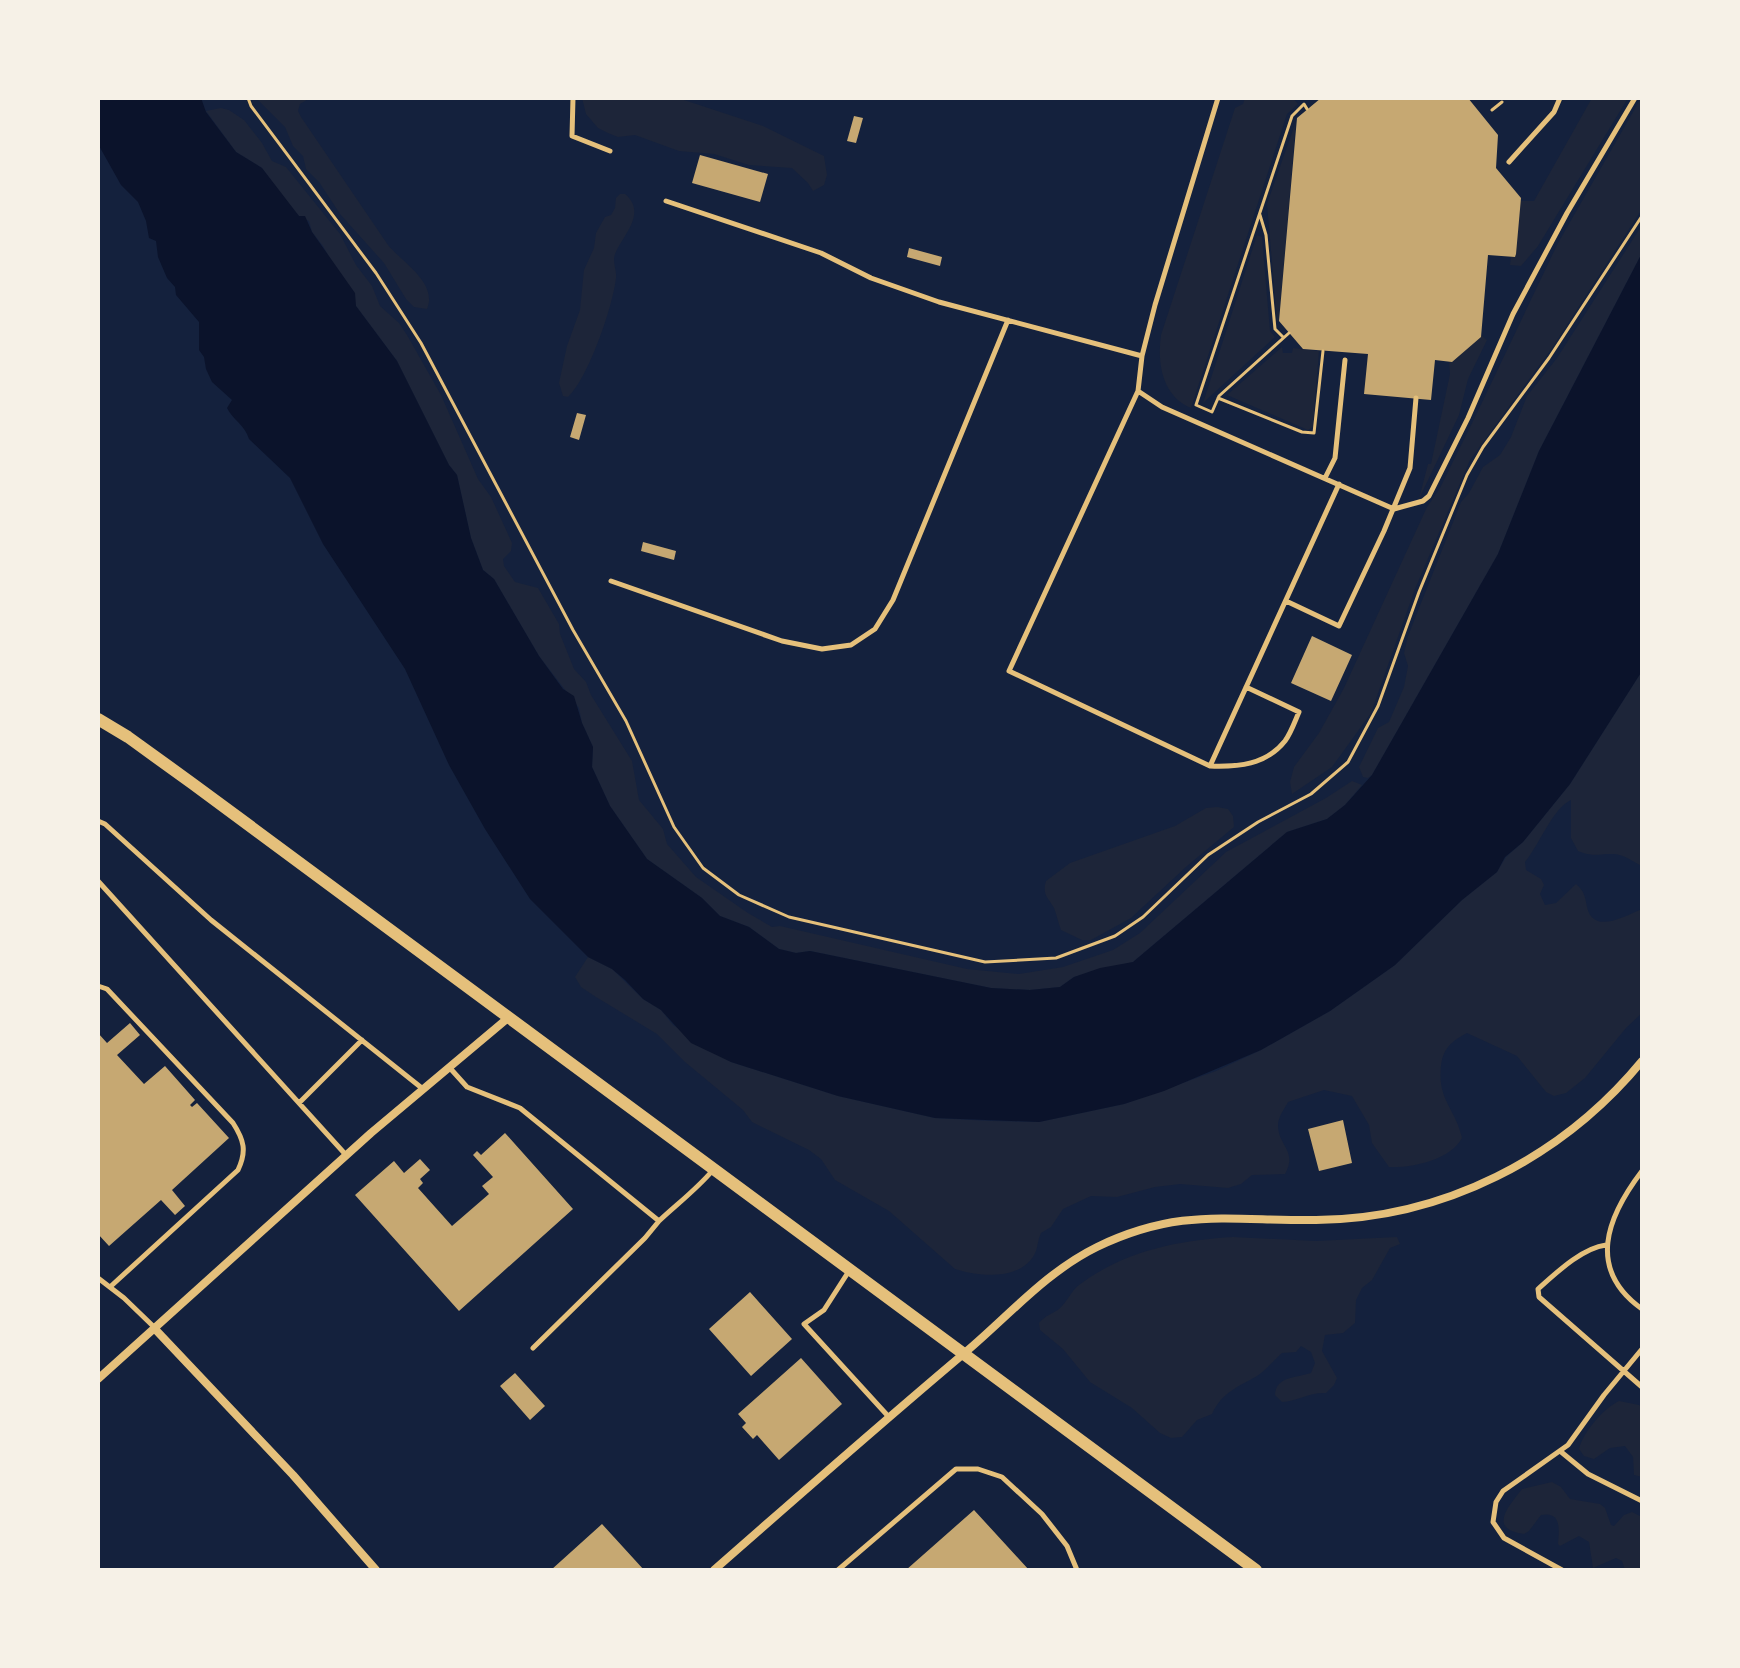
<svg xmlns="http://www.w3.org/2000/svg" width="1740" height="1668" font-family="Roboto,sans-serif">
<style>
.green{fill:#1d2539}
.water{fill:#0b132b}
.building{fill:#c6a872}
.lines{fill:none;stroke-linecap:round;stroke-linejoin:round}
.path{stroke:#e5c07b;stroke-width:3}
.service{stroke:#e5c07b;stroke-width:5}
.minor{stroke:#e5c07b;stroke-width:8}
.tertiary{stroke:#e5c07b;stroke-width:12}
</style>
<rect width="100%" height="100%" fill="#14213d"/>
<path class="green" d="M310 98 300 104 298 111 301 117 388 245C402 262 438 283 427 309L414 307 406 299 384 263 340 214 319 182 306 169 303 156 293 146 285 127 257 99Z
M582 98H678L763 126 824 156 827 175 824 185 813 191 808 183 792 168 749 165 714 154 679 151 635 135 618 137 608 133 598 128 586 114Z
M1245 98H1293L1298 104 1287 114 1191 408C1162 396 1157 363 1161 335L1235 108 1243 104Z
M1592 98H1628L1538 246 1521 266 1510 265 1511 257H1514L1520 201H1534Z
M1641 98 1642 209 1552 348 1470 460 1415 589 1371 713 1332 767 1292 794 1290 782 1294 767 1319 733 1344 688 1427 507 1440 488 1477 413 1558 243Z
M221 108 229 110 244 120 262 143 272 161 286 167 340 234 356 265 372 286 380 306 399 323 407 335 441 395 478 479 491 497 512 543 511 551 503 559 504 566 515 582 538 588 559 624 560 634 574 669 586 682 591 695 632 761 639 800 663 829 667 844 696 877 748 913 772 927 780 926 967 969 1019 974 1063 967 1113 950 1140 933 1226 852 1326 798 1352 781 1362 785 1345 805 1327 819 1287 832 1133 962 1074 977 1060 987 1030 990 991 988 810 951 796 953 779 949 749 927 720 916 702 898 647 859 610 806 592 767 593 747 582 723 579 708 539 656 494 579 483 570 471 538 457 475 449 465 397 361 356 306 323 246 312 232 309 221 299 216 285 201 262 168 236 152 206 111Z
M1296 121 1279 321H1277L1267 204Z
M620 194H625C648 213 622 236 615 254 612 263 617 270 616 278 613 306 588 379 568 397L563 396 559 383 567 346 580 310 584 270 594 248 596 233 605 217 611 215 615 208 616 198Z
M1642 225V253L1539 451 1498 554 1372 775 1368 778 1363 777 1359 767 1378 728 1389 722 1404 687 1408 666 1404 653 1408 636 1461 502 1469 493 1483 467 1500 455 1511 437 1527 396 1557 358Z
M1257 235 1262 237 1270 331 1275 337 1203 403Z
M1481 335 1487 340 1468 379 1459 415 1419 499 1428 464H1431L1450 374 1449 361Z
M1282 347 1283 353H1292L1293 348 1319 351 1313 427 1308 430 1227 395Z
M1642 671V866C1632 861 1622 853 1611 854 1597 854 1592 857 1578 851L1571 838V800C1552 809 1540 844 1525 862L1526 870 1541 879 1544 885 1540 894 1545 905 1556 903 1576 884C1584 891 1585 896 1587 907 1593 935 1625 916 1642 909V1013L1626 1028 1585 1078 1566 1093 1554 1096 1546 1092 1517 1056 1467 1033C1452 1041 1443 1048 1441 1066 1437 1100 1456 1109 1462 1138 1450 1160 1413 1168 1389 1167L1372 1143 1369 1125 1352 1096 1324 1090 1288 1102C1285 1108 1278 1117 1278 1125 1278 1146 1298 1151 1285 1174L1252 1175 1241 1184 1228 1188 1180 1184 1155 1187 1117 1197 1091 1196 1063 1209 1051 1227 1041 1233C1038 1239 1038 1245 1036 1251 1024 1281 980 1277 955 1269L889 1211 835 1180 821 1159 809 1150 752 1122 743 1110 685 1062 657 1034 596 997 581 987 575 977 588 957 612 969 643 999 661 1010 673 1025 731 1062 838 1096 935 1118 991 1121 1039 1122 1124 1104 1216 1071 1261 1050 1330 1011 1395 965 1462 900 1497 872 1506 857 1523 842 1570 784Z
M1217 807 1228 809 1233 816 1234 827 1187 866 1131 918 1091 940H1082L1061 930C1058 923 1057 915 1054 908 1048 897 1042 895 1046 881L1070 863 1175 826 1206 808Z
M1233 1237 1316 1241 1397 1237 1400 1244 1390 1248 1372 1280 1362 1288 1356 1300 1355 1323 1343 1333 1325 1335 1322 1351 1337 1378 1334 1385 1326 1393C1310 1392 1298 1401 1282 1402L1275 1395C1276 1376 1296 1378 1311 1373L1315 1363 1311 1352 1301 1346 1296 1352 1282 1353C1274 1360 1266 1370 1257 1376 1238 1387 1222 1392 1212 1414L1197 1420 1182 1437 1171 1438 1160 1433 1132 1408 1090 1382 1063 1349 1040 1330 1039 1323C1046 1315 1052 1314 1059 1309 1067 1302 1071 1291 1079 1285 1124 1251 1179 1240 1233 1237Z
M1619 1401 1639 1405 1642 1408V1477L1634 1475 1633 1457 1625 1446 1610 1448 1594 1459 1584 1456 1579 1449C1583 1432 1604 1408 1619 1401Z
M1552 1482 1561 1487 1570 1499 1600 1504 1605 1508 1611 1525 1614 1526 1624 1515 1632 1512 1642 1517V1570H1625L1622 1561 1616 1558 1593 1568 1589 1542 1579 1536 1560 1546 1558 1544C1559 1530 1562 1511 1541 1515L1529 1531 1524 1534C1487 1529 1509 1506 1522 1489Z"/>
<path class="water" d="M98 98H201L206 112 236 152 262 168 299 216H305L312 232 355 293 356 306 397 361 449 465 457 475 471 538 483 570 494 579 539 656 563 689 574 696 582 723 593 747 592 767 610 806 647 859 702 898 720 916 749 927 779 949 796 953 810 951 991 988 1030 990 1060 987 1074 977 1100 968 1133 962 1287 832 1327 819 1345 805 1372 775 1498 554 1539 451 1642 253V671L1570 784 1523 842 1505 857 1497 872 1462 900 1395 965 1330 1011 1261 1050 1164 1091 1124 1104 1039 1122 935 1118 838 1096 731 1062 691 1043 661 1010 643 999 625 980 612 969 588 957 530 899 485 829 449 765 405 669 323 544 290 478 249 439C245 425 233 420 227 408L232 400 212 382 206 369 204 357 199 350V322L176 295 175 287 167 278 158 257 156 241 149 238 146 221 138 202 121 185 98 144Z"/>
<path class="building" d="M1321 98H1468L1498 135 1496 168 1521 198 1516 254 1515 257 1488 255 1481 337 1452 362 1435 360 1431 400 1364 394 1368 354 1303 349 1279 321 1297 118Z
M854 116 863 118 856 143 847 141Z
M700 155 768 174 760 202 692 183Z
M909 248 942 257 940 266 907 257Z
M577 413 586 415 579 440 570 437Z
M643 542 676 551 674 560 641 551Z
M1312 636 1352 655 1331 701 1291 683Z
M130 1023 140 1035 117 1055 144 1084 165 1066 195 1100 190 1105 192 1107 197 1103 229 1138 172 1190 185 1206 175 1215 161 1200 109 1246 98 1234V1033L107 1043Z
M1343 1120 1352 1163 1319 1171 1308 1129Z
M505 1133 573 1209 459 1311 355 1195 394 1161 404 1173 420 1159 430 1170 420 1179 423 1183 418 1188 452 1226 489 1194 482 1186 493 1177 473 1155 477 1151 481 1155Z
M750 1292 792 1339 751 1376 709 1329Z
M801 1358 842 1404 779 1460 757 1435 753 1439 742 1427 746 1423 738 1414Z
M515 1373 545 1406 530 1420 500 1386Z
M974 1510 1029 1570H906Z
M602 1524 644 1570H551Z"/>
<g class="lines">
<path class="path" d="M248 98 251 106 376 273 421 343 573 630 626 721 674 827 703 868 739 895 789 917 985 962 1056 958 1115 936 1143 917 1208 855 1258 822 1311 794 1348 762 1378 706 1419 592 1467 475 1483 447 1549 358 1642 216
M1492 110 1502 102
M1260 215 1266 235 1275 329 1283 337
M1289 333 1219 396 1212 412 1196 405 1292 116 1304 104 1307 109
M1218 398 1302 432 1314 433 1323 351"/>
<path class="service" d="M573 98 572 136 610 151
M1218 98 1155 305 1142 356 1138 391 1162 407 1394 509 1423 501 1429 496 1468 418 1513 314 1567 213 1635 98
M1509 162 1554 112 1560 98
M666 201 821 253 871 278 939 302 1142 356
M1138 391 1009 671 1210 766C1238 767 1266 765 1285 741 1291 733 1295 721 1299 712L1246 687
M1325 478 1335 458 1345 360
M611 581 782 641 822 649 851 645 875 629 893 600 1008 320
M1286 601 1339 626 1384 531 1410 468 1416 398
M1210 766 1339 484
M98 821 105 824 211 920 423 1089
M98 881 346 1155
M98 986 107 989 233 1123C244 1140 247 1151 238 1170L110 1287
M449 1067 467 1087 520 1108 659 1221C677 1204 696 1190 713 1170
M299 1103 362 1040
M1642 1171C1607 1217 1586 1269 1642 1309
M1606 1245C1582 1248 1556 1273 1538 1289L1539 1297 1642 1387
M849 1271 824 1310 804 1324 888 1416
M98 1278 124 1298 154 1327
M533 1348 645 1238 659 1221
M1560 1451 1588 1474 1642 1501
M838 1570 956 1469H978L1002 1477 1042 1514 1067 1546 1077 1570
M1562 1570 1504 1538 1493 1522 1496 1502 1503 1491 1568 1445 1604 1395 1642 1349"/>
<path class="minor" d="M154 1328 293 1475 376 1570
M98 1379 371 1133 508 1018
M714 1570C796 1498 878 1426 961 1356 1006 1319 1044 1273 1097 1247 1180 1207 1230 1221 1316 1220 1443 1219 1562 1158 1642 1061"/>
<path class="tertiary" d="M98 719 128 737 193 784 1256 1570"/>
</g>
<rect width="1740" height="1668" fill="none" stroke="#f6f1e7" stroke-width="200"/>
</svg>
